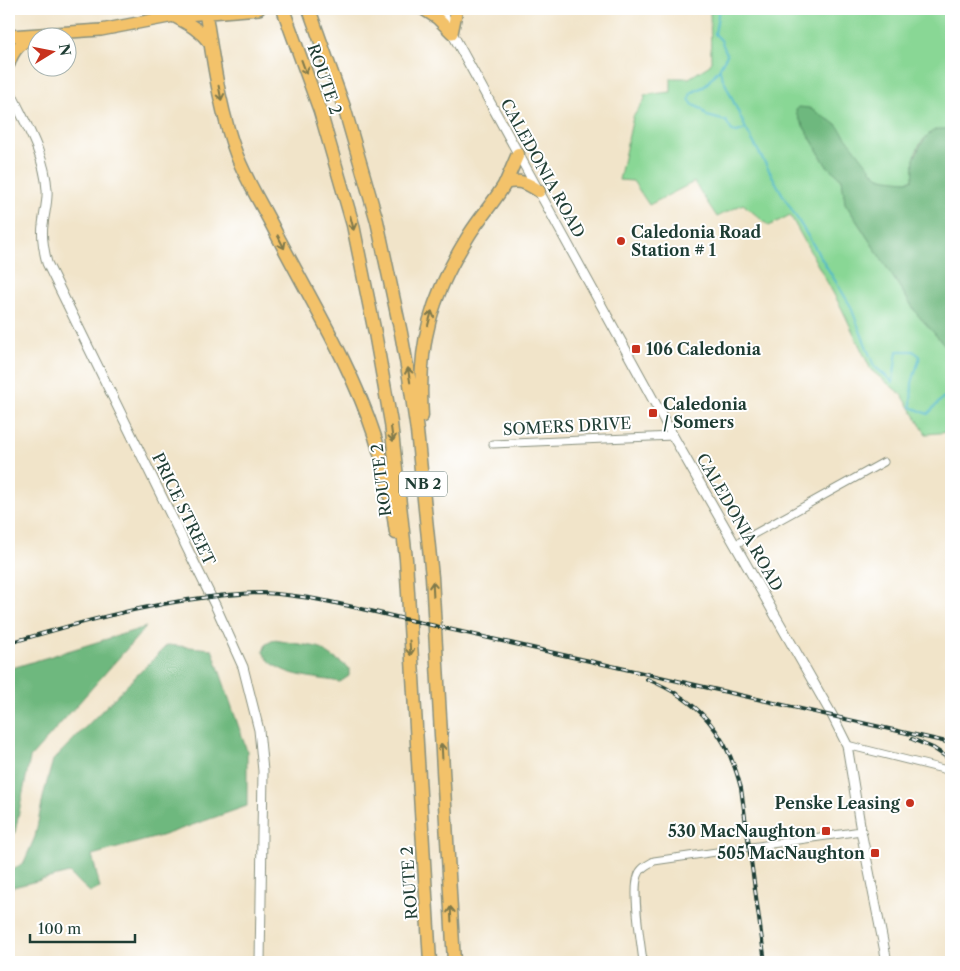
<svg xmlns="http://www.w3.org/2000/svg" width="960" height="971" font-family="'Libre Caslon Text',serif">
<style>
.green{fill:#89d795;stroke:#548a64}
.forest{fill:#6eb87e;stroke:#467a59}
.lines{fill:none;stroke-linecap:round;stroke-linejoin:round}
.stream{stroke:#4eb8ca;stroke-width:2}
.minor-casing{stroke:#88907e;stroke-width:9}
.tertiary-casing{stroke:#88907e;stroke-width:11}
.primary-casing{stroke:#88907e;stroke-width:14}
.motorway-casing{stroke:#88907e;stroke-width:15}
.minor{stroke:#fff;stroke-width:7}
.tertiary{stroke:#fff;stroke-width:9}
.primary{stroke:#f3c26a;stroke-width:11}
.motorway{stroke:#f3c26a;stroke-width:12}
.rail-casing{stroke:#1f3d34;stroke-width:4}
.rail{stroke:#fff;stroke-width:2;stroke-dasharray:5.5;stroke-linecap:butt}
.oneway{stroke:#7e794c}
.poi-dot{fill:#c8321e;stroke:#fff;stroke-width:2}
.labels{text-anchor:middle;stroke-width:4;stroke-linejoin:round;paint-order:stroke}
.shield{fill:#fff;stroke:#627771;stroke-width:1}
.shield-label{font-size:15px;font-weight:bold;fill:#1f3d34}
.street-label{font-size:16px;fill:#1f3d34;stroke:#fff}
.poi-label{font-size:16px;font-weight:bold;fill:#1f3d34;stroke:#fff;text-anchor:start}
</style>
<rect width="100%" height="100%" fill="#fff"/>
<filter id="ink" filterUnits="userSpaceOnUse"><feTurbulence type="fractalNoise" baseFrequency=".02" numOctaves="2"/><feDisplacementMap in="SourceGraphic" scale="10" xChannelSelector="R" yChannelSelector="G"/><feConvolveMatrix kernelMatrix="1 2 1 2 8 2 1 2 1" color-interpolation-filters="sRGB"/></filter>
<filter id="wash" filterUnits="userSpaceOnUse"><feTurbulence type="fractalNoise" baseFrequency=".0096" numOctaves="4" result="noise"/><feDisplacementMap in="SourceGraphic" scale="20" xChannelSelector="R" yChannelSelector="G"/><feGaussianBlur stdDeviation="1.12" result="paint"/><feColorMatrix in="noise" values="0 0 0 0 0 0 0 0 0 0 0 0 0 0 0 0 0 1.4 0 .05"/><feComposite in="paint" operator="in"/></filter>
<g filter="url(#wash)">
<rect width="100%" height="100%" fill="#f1e4c9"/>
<path class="green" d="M710 9H943L951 27V130C933 126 917 141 914 160 913 167 915 173 912 180 902 183 889 180 879 177L796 110 797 115 826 165 842 179 845 203 917 314 951 352V432L926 434 902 395 871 370 842 309 790 215 769 226 743 204 717 217 694 182 649 205 633 181 619 180 633 117 645 99 644 95 671 92V78H689L710 65 711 61Z"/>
<path class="forest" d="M799 107 809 108 836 124 873 172 879 177 887 179 906 181 912 180C915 173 913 166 914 159 915 156 918 152 919 148 928 133 933 126 951 130V352L917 314 845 203 842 179 826 165 797 115 796 110Z
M146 627 30 758 15 832 9 840V669Z
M274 640 318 647 349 668V676L340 682C315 677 275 677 263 652L266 644Z
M167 645 212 649 247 751V806L161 836 92 855 100 888 90 892 69 873 9 888V873L24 862 35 837 44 793 53 760Z"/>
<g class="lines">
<path class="stream" d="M719 9 715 34 721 40 727 55 720 67V72L746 129 784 197 850 305 874 366 893 382 897 351H913L920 356 912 383 911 407 928 414 943 398 951 394
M720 68 705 86 691 93 689 99 693 105 702 109 707 116 726 121 732 131 737 132 746 129"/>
</g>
</g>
<g filter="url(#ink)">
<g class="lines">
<g class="minor-casing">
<path id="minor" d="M493 444 673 436
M736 544 884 462
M847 745 951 771
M643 962C641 943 632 892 638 876 640 868 647 865 654 861L861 831"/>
</g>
<g class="tertiary-casing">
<path id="tertiary" d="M441 9 452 33 673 436 832 715 847 745 861 831 887 962
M9 89C24 121 45 154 47 190 48 201 44 214 43 225 41 238 44 251 47 263L216 607 243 667 259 730 263 771 260 962"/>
</g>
<g class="primary-casing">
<path id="primary" d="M423 9 437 18 452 33
M452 33 457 9
M9 36 101 30 174 16 259 9
M9 64C13 50 22 41 35 36"/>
</g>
<g class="motorway-casing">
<path id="motorway" d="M181 9 174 16C189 24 200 30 210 43
M205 9C213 58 219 109 237 156 248 184 265 210 278 237 312 302 352 367 375 437 385 468 392 501 396 533
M283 9 320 111 353 225 375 333 391 423 406 559 430 962
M309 9 344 107 377 221 401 333 409 377 417 431 432 577 454 962
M505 183C519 179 527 183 539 191
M422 416C417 344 431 296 469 235 480 217 496 200 506 182 510 173 514 163 518 154"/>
</g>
<use href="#minor" class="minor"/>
<use href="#tertiary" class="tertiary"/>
<use href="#primary" class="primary"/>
<use href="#motorway" class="motorway"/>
<g class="rail-casing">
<path id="rail" d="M9 643C75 624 141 605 209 597 227 595 244 593 262 593 312 595 361 609 409 620L951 743
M647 679C699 700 727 733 741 788L765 962
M912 739 933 748 951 760"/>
</g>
<use href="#rail" class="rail"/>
</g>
<defs><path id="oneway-shaft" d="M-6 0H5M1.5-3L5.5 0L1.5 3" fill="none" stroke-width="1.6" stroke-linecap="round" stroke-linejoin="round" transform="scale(1.25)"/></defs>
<g class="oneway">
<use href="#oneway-shaft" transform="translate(304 67) rotate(70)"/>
<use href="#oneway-shaft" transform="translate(220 93) rotate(79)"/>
<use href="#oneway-shaft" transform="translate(352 223) rotate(76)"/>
<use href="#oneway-shaft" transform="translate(281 242) rotate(63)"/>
<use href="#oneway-shaft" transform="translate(430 318) rotate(-75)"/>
<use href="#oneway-shaft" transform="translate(409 375) rotate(-99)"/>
<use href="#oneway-shaft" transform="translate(392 434) rotate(82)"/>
<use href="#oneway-shaft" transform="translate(433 589) rotate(-93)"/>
<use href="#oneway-shaft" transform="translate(410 648) rotate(86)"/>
<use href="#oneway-shaft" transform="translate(442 751) rotate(-93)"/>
<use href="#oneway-shaft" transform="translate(451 914) rotate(-93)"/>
</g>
</g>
<g class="poi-dot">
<circle cx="621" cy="241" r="5"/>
<rect x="631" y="344" width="10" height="10" rx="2.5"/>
<rect x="648" y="408" width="10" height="10" rx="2.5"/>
<circle cx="910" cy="803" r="5"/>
<rect x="821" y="826" width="10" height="10" rx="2.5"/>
<rect x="870" y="848" width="10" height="10" rx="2.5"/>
</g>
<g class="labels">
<rect class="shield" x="399" y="471.5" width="48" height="25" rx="4"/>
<g class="shield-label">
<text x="423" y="489">NB 2</text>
</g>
<g class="street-label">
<text transform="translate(325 79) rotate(71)" y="6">ROUTE 2</text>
<text transform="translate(543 168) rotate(61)" y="6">CALEDONIA ROAD</text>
<text transform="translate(567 426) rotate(-3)" y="6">SOMERS DRIVE</text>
<text transform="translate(381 480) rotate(-97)" y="6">ROUTE 2</text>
<text transform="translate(184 509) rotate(64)" y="6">PRICE STREET</text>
<text transform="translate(740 522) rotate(60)" y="6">CALEDONIA ROAD</text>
<text transform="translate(409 883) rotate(-94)" y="6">ROUTE 2</text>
</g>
<g class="poi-label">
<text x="631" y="238">Caledonia Road<tspan x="631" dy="18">Station # 1</tspan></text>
<text x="646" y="355">106 Caledonia</text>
<text x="663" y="410">Caledonia<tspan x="663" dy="18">/ Somers</tspan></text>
<text x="900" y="809" text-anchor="end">Penske Leasing</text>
<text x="816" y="837" text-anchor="end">530 MacNaughton</text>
<text x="865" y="859" text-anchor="end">505 MacNaughton</text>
</g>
</g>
<rect width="960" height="971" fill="none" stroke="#fff" stroke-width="30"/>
<g transform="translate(52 52) rotate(80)"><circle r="24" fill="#ffffff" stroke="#a5b1ae"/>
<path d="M0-4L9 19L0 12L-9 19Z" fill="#c8321e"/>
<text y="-8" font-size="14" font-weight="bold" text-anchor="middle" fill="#1f3d34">N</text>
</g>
<path d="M30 934v8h105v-8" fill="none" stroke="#1f3d34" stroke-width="2.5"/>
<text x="38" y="934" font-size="15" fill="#1f3d34" stroke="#ffffff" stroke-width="4" paint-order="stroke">100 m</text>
</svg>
